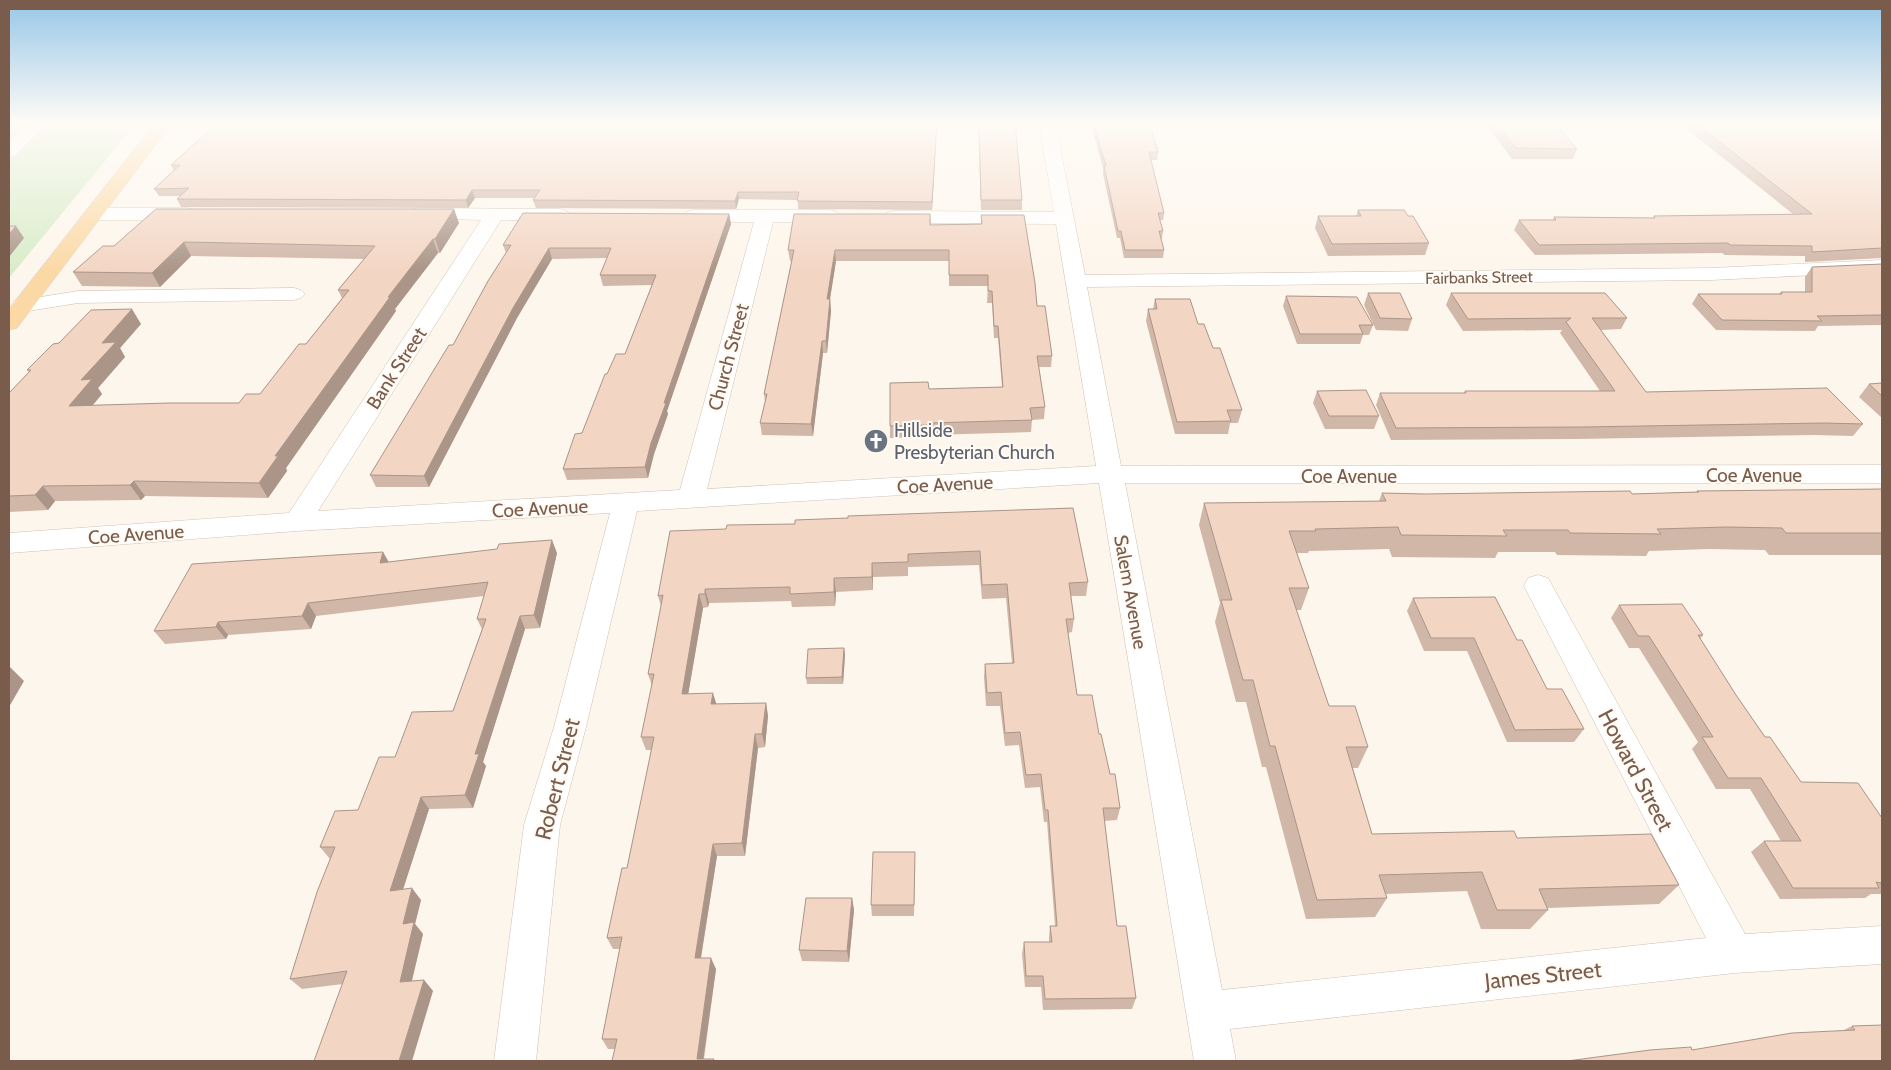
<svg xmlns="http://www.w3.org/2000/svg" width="1891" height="1070" font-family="Cabin,sans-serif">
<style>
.green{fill:#d8ecc9}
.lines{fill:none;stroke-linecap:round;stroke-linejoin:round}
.minor-casing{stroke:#d1beb0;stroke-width:1}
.major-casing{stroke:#dad1cd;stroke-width:1}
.minor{fill:#fff;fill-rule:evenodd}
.major{fill:#fbd9a5;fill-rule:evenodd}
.wall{fill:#d1b7a8}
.shaded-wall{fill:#aa9588}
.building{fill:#f3d5c3;stroke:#aa9588}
.labels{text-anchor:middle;stroke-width:4;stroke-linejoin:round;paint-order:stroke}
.far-street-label{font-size:16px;fill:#7a5c4d;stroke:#fffaf3}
.street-label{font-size:19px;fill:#7a5c4d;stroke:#fffaf3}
.worship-label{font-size:19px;fill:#5b616d;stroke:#fffaf3;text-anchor:start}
.near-street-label{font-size:22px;fill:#7a5c4d;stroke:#fffaf3}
</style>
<rect width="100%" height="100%" fill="#fdf6ec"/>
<path class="green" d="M9 122H137L9 278Z"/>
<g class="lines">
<g class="minor-casing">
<path id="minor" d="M30 122H50L38 132 15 156 9 157V142Z
M237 122 243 123 245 127 243 131 161 133 155 132 153 128 155 124 161 123Z
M1039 122H1055L1085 275 1711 268 1882 260V272L1711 280 1087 287 1121 466 1882 465V483H1125L1222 990 1706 938 1524 586 1528 578 1538 575 1548 578 1745 934 1882 926V964L1735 973 1230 1029 1236 1061H1194L1099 483 637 511 586 727 560 825 536 1061H494L524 825 554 727 610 513 297 531 9 553V533L289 513 481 220 411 218 408 214 411 210 418 208 560 209 567 211 570 215 567 219 560 221 501 220 318 511 680 490 754 222H693L686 220 683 216 686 212 693 210H830L837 212 840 216 837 220 830 222H773L707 489 1096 466 1056 224 893 223 886 221 883 217 886 213 893 211 1054 212Z
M94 208H188L195 210 198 214 195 218 188 220H94L87 218 84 214 87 210Z
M294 288 301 290 305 294 301 298 294 300 78 303 22 312 14 311 11 306 14 301 22 300 78 291Z"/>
</g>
<g class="major-casing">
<path id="major" d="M156 122H173L17 328 9 330V309Z"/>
</g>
<use href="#minor" class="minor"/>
<use href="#major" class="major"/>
</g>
<path class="wall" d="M242 122H937L932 210 798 209V200L739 199 736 209 536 208 533 200 535 198H475L468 208 181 207 177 199 180 196H159L154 189 174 171 171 165 241 124Z
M978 122H1015L1022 200V210H981Z
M1090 122H1149L1158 152 1157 160H1151L1164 213 1163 220H1160L1163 231 1162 239H1161L1164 250 1163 258H1124L1120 238H1117L1103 174V168Z
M1484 122H1553L1577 149 1573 159H1512Z
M1678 122H1874L1881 128H1882V258L1805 262V256L1725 255 1722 253 1535 255 1514 230 1519 220H1553L1554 217 1653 218 1654 216 1793 214Z
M1358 210 1408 216 1429 243 1425 255 1328 256 1315 228 1318 216H1356Z
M729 214 731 224 667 411 668 414 654 454 648 478 567 480 563 469 582 433 607 374 625 354 652 285 603 286 600 275 607 258 552 259 517 318 429 487H376L370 475 453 345 506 253 503 245Z
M930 214 931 225 981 224V215L1037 306 1052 356 1051 367H1039L1045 407 1044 419 1032 420 1031 432 930 435V437L890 438V426L929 389 1002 387 998 338H994L992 303H987L988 286H949V261H836L830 299 831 311 827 353H823L813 436 762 435 760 423 765 402 764 394 792 261H790L788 250Z
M459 223 440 253H438L395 309 396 311 286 468 287 471 268 498 145 496 141 500 55 501 48 510 9 512V393L29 372 27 370 59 343 141 324 120 348 125 357 98 388 102 394 93 405 239 403 260 394 306 344 342 298 338 290 364 259 191 256 160 287 82 286 73 272 114 246Z
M1882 264V325L1818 326 1815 331 1716 330 1692 304 1698 294H1779L1781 292H1805V277L1812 267Z
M1368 293 1412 319 1408 331 1376 330 1364 305Z
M1451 293 1627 318 1621 329 1601 330 1646 392 1863 424 1853 436 1815 435 1575 439 1391 440 1376 405 1380 393H1464L1465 391H1600L1560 333 1562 330 1463 331 1446 305Z
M1286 296 1373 325 1369 335H1363L1360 344H1297L1283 306Z
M1155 299 1198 324 1213 348 1242 410 1238 423H1230L1228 434H1175L1146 321 1148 309H1153Z
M1882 383V418L1859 397 1869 384Z
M1317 391 1379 416 1374 429H1325L1313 403Z
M1882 489V555H1769L1765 550 1709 549 1649 551 1646 556 1557 555 1555 552H1498L1495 558 1392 557 1389 549 1309 551 1308 553H1297L1309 588 1301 610H1296L1329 706 1368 747 1358 768H1353L1372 834 1517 838 1679 885 1659 904 1547 908 1548 910 1530 929H1481L1467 891 1386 894 1387 898 1375 917 1306 919 1266 767H1262L1246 702H1236L1215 622 1220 603 1199 525 1204 503 1379 501 1382 493 1425 494H1632L1696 492 1697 491Z
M1073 508 1088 582 1086 596H1071L1074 619 1072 632 1068 633 1077 695 1099 734 1120 808 1117 820 1104 821 1117 926 1136 998 1132 1009 1043 1010 1041 987H1025L1022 954 1024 942H1049V938L1050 926H1055L1047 822H1044L1040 787 1025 788 1019 745 1005 746 1000 706H986L984 677 985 664 1012 663 1006 598 982 599 979 565 908 567V576L873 577V590L836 592 835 606 792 607 791 601 709 603 708 607 703 608 688 694 716 704 766 703 768 716 765 747 758 748 745 856H717L701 958 716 969 704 1059H714V1061H612L615 1049H608L602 1039 620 949H613L607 938 627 868 652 750H646L641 737 652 686 648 674 661 606 658 596 726 529 795 524 848 518Z
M383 552 389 562 557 553 540 628 525 629 483 762 486 766 473 808 429 809 403 889 421 900 415 924 423 934 412 981 424 980 433 991 343 984 302 989 290 979 330 859 320 847 358 810 395 757 453 711 482 629 477 619 484 596 316 616 311 629 228 635 226 639 165 644 154 631Z
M1413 598 1517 640 1547 689 1584 729 1574 742H1507L1467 651H1424L1407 611Z
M1619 605 1703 635 1700 639 1736 695 1765 737 1801 782 1882 818V894H1871L1865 898 1780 899 1751 852 1764 841H1781L1750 789H1716L1692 749 1698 742 1639 648H1629L1611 618Z
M844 648 845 655 843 684H807L806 678Z
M915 864 914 916H872L871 905Z
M852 898 854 910 849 962 802 961 799 950Z
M1852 1026 1882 1061 1692 1050 1844 1030Z"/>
<path class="shaded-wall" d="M937 122 932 210V202Z
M472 190 475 198 468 208 466 200Z
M738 192 739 199 736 209 735 201Z
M454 209 459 223 440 253 435 239Z
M729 214 731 224 667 411 668 414 654 454 648 478 645 467 651 443 664 403Z
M16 226 24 238 9 257V234Z
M433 239 438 253 395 309 396 311 286 468 287 471 268 498 259 483 275 456 388 297Z
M184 242 191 256 160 287 152 273Z
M549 248 552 259 517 318 429 487 424 476 513 308Z
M835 250 836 261 828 311 827 299Z
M830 299 831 311 827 353 826 341Z
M132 309 141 324 120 348 125 357 98 388 102 394 80 420 69 406 81 380 102 343Z
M822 341 823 353 813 436 811 424Z
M134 481 145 496 141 500 130 485Z
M43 486 55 501 48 510 35 495Z
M552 540 557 553 540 628 534 615Z
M383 552 390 565 380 563Z
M872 563 873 577V590L872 577Z
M834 578 836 592 835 606 834 592Z
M705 589 709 603 708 607 705 594Z
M699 594 703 608 686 707 682 694Z
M308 603 316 616 311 629 302 616Z
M520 616 525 629 483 762 486 766 473 808 465 795 475 754Z
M218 622 228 635 226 639 216 627Z
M844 648 845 655 843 684 842 677Z
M9 666 24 681 9 707Z
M713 693 717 706 711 704Z
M766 703 768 716 765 747 762 734Z
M755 734 758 748 745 856 742 843Z
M421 797 429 809 399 902 390 891Z
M713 844 717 856 699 969 695 958Z
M412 888 421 900 415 924 423 934 409 992 400 982 403 924Z
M852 898 854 910 849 962 847 951Z
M711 958 716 969 703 1061 697 1059Z
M424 980 433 991 412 1061H399Z"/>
<path class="building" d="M242 122H937L932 202 797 201 799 192H738L735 201 533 200 540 190H472L466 200 177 199 189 188 154 189 180 165H171L205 134 217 126 241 124Z
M979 122H1015L1022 200H981Z
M1093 122H1149L1158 152H1149L1164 213H1158L1163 231H1159L1164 250H1125L1121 231H1118L1104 166H1106Z
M1495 122H1553L1577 149 1516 148Z
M1694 122H1874L1881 128H1882V248L1812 252V246L1730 245 1728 243 1539 245 1519 220H1556L1554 217 1655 218 1654 216 1812 214Z
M156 209H454L435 239H433L388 297H390L275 456H278L259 483 134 481 130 485 43 486 35 495 9 496V393L31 370H27L53 344 59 343 91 310 132 309 102 343 116 342 81 380 92 379 69 406 169 403H239L246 394H260L299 344H306L349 290H338L375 246 184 242 152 273 73 272 103 246H114Z
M1358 210H1404L1408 216H1413L1429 243 1332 244 1318 216H1361Z
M523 213 729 214 664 403H666L651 443 645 467 563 469 575 434 582 433 605 374H607L616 354H625L656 275H600L611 248H549L513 308 424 476 370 475 449 345H453L488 281 511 245H503Z
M794 214H930V225L982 224 981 215H1024L1035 283 1037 306H1045L1052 356H1037L1045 407 1030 408 1032 420 930 423V425L890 426V383L928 382 929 389 1003 387 998 326H994L992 291H988V275H949V250H835L827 299H830L826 341H822L811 424 760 423 767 394H764L794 250H788Z
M9 226H16L9 234Z
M1882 264V315L1817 316 1822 321 1722 320 1698 294H1782L1781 292H1812V267Z
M1368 293H1400L1412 319 1380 318Z
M1451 293H1605L1627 318H1592L1646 392 1827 388 1863 424 1824 423 1582 427 1396 428 1380 393H1466L1465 391H1615L1566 322 1571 318 1468 319Z
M1286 296 1357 297 1373 325H1359L1363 334H1300Z
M1155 299H1190L1198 324H1204L1213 348H1220L1242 410H1227L1231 421 1177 422 1148 309H1157Z
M1882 383V396L1869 384Z
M1366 390 1379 416H1329L1317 391Z
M1882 489V533H1786L1782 528 1726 527 1657 529 1661 534 1570 533 1568 530H1503L1507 536 1401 535 1398 527 1315 529 1316 531H1289L1309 588H1289L1329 706H1355L1368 747H1346L1372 834 1514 831 1517 838 1651 834 1679 885 1539 889 1548 910H1497L1482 872 1379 875 1387 898 1317 900 1275 746H1270L1253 680H1243L1221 600H1232L1204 503 1386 501 1382 493 1425 494 1630 491 1632 494 1699 492 1697 491Z
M1073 508 1088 582 1069 583 1074 619H1066L1077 695H1092L1099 734H1101L1110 774H1115L1120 808H1103L1117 926H1126L1136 998 1045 999 1043 976H1026L1024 942H1052L1050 926H1057L1048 810H1045L1041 774 1026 775 1020 732 1005 733 1001 692 987 693 985 664 1014 663 1007 584 982 585 980 551 908 554V562L872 563V577L834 578V592L790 594V587L705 589V594H699L682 694 713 693 711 704 766 703 762 734H755L742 843 713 844 695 958H711L697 1059H714L713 1061H612L617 1039H602L622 937 607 938 622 868H627L654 737H641L654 674H648L663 595 658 596 670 531 726 529 727 525 795 524V520L848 518V516Z
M552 540 534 615 520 616 475 754H479L465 795 421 797 390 891 412 888 403 924 414 922 400 982 424 980 399 1061H314L347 971 290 979 317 892 335 847H320L335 811 358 810 379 757H395L412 712 453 711 486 619H477L488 582 308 603 302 616 218 622 216 627 154 631 192 564 383 552 380 563 497 549 499 544Z
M1495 597 1517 640H1522L1547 689H1562L1584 729 1515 730 1474 638H1431L1413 598Z
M1682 604 1703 635H1698L1736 695 1765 737H1770L1801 782 1858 783 1882 818V883L1876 882 1879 888H1793L1764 841H1801L1761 778H1728L1702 737H1713L1649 636H1638L1619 605Z
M844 648 842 677 806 678 808 649Z
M873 852H915L914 905H871Z
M806 898H852L847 951 799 950Z
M1882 1025V1061H1567L1650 1050 1691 1047 1692 1050 1792 1033 1855 1030 1852 1026Z"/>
<linearGradient id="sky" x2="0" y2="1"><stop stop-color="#97c7e8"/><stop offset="0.45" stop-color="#fefbf6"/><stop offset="1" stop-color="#fefbf6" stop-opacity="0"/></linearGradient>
<rect width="1891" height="272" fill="url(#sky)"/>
<defs>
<g id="church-disc" transform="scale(1.25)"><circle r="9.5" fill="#6b7280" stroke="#fffaf3"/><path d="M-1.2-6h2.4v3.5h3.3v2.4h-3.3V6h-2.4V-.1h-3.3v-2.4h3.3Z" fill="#fff"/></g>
</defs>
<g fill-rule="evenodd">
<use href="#church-disc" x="876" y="441"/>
</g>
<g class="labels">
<g class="far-street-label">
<text transform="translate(1479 277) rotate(-1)" y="6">Fairbanks Street</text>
</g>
<g class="street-label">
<text transform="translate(728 357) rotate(-75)" y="7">Church Street</text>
<text transform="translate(396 368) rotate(-57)" y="7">Bank Street</text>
<text x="1754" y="482">Coe Avenue</text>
<text x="1349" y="483">Coe Avenue</text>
<text transform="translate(945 484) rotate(-3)" y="7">Coe Avenue</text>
<text transform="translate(540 508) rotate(-3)" y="7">Coe Avenue</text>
<text transform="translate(136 534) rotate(-4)" y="7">Coe Avenue</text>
<text transform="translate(1131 592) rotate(80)" y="7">Salem Avenue</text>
</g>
<g class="worship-label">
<text x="894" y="437">Hillside<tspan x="894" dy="22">Presbyterian Church</tspan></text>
</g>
<g class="near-street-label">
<text transform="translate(1636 770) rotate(62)" y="8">Howard Street</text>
<text transform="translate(557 779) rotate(-76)" y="8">Robert Street</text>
<text transform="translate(1543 975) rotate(-6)" y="8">James Street</text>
</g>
</g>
<rect width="1891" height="1070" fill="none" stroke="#7a5c4d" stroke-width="20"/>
</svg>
